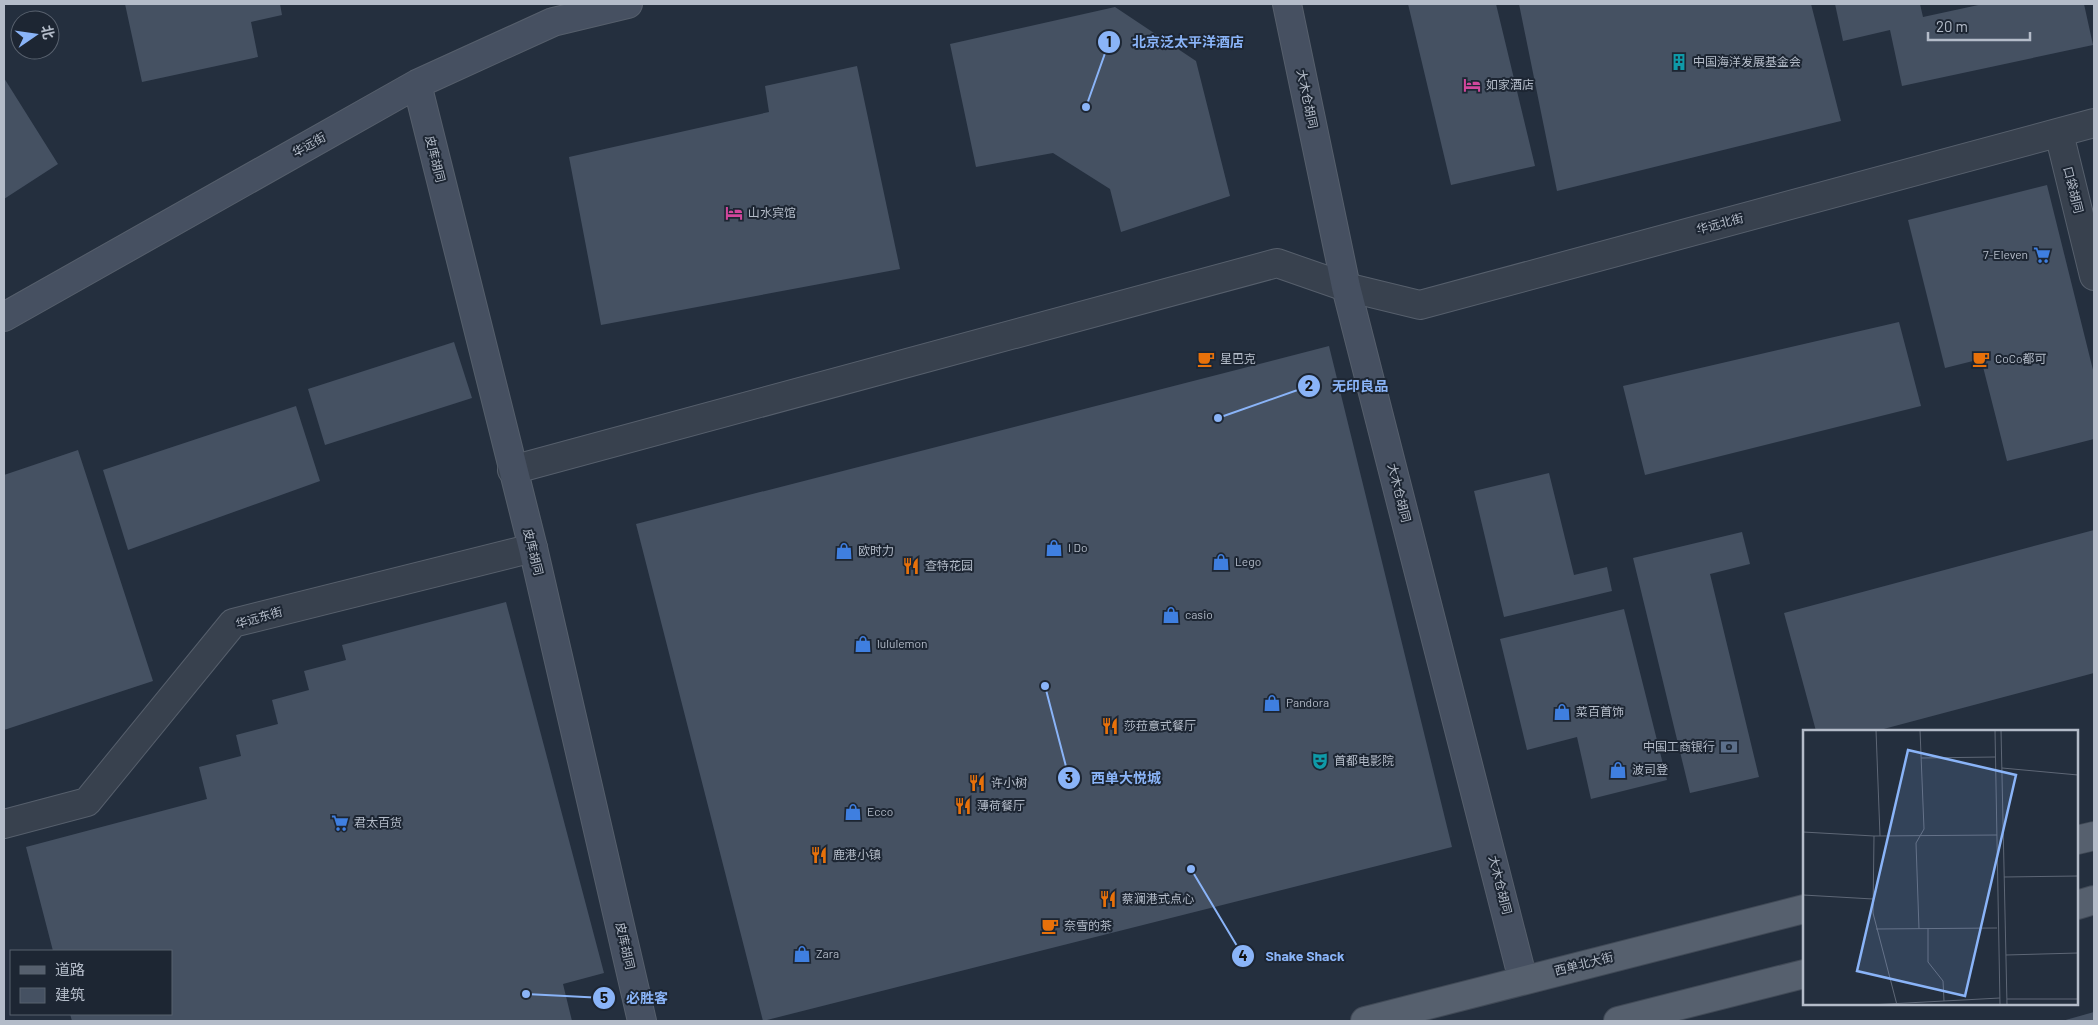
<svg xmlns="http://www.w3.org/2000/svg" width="2098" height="1025" font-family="Barlow,'Noto Sans SC',sans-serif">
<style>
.building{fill:#455162}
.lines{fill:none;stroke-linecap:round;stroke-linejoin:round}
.street-casing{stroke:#565f6c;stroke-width:30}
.secondary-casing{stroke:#565f6c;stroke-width:30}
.primary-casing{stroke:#414a57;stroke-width:30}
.street{stroke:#38414e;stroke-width:28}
.secondary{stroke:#465061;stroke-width:28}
.primary{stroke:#56606e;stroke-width:28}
.labels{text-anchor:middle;stroke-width:4;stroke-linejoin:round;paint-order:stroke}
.poi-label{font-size:12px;fill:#b4bcc9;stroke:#1d2633;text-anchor:start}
.street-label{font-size:12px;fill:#b4bcc9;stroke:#1d2633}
.inset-road{fill:none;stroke:#5e6776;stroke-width:1}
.view{fill:#8ab4f8;fill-opacity:0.15;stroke:#8ab4f8;stroke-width:2.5}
.inset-edge{fill:none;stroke:#b4bcc9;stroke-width:2.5}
.leader{fill:none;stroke:#8ab4f8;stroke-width:2}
.callout-dot{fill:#8ab4f8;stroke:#1d2633;stroke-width:2}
.mark-label{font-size:15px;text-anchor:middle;font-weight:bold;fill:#111}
.callout-label{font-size:14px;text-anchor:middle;font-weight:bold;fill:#8ab4f8;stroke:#1d2633;stroke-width:4;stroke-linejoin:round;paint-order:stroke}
</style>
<rect width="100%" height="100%" fill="#242f3e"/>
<path class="building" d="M125 4H280L282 15 251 22 258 57 142 82Z
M1408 4H1496L1535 166 1451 185Z
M1519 4H1811L1841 121 1557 191Z
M1835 4H1920L1923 17 1983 4H2084L2093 45 1902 86 1890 30 1843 41Z
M1115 7 1196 61 1230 196 1121 232 1110 189 1053 153 976 167 950 44Z
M857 66 900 269 601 325 569 157 769 112 765 86Z
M4 78 58 164 4 199Z
M2047 185 2094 374V439L2007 461 1981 359 1945 368 1908 220Z
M1899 322 1921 406 1645 475 1623 386Z
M454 342 472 398 325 445 308 389Z
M1329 346 1452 847 763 1021 636 524Z
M296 406 320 481 128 550 103 470Z
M78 450 153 681 4 730V475Z
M1549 473 1574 575 1607 567 1612 591 1504 617 1474 491Z
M2094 530V673L1876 731H1816L1784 613Z
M1742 532 1750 564 1710 574 1759 777 1690 793 1633 558Z
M506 602 604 973 563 984 572 1021H72L70 1014H171V951H53L26 847 207 799 199 767 241 756 236 735 278 724 272 700 309 690 304 671 346 660 342 645Z
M1624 609 1667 780 1591 799 1577 737 1527 750 1500 639Z
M2094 1012V1021H2062Z"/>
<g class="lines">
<g class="street-casing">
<path id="street" d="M2059 133 2094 276
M512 470 1277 263 1346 287 1420 305 2094 123
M4 824 87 802 233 623 533 548"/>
</g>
<g class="secondary-casing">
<path id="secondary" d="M1287 4 1346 287 1523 980
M417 84 533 548 642 1021
M4 317 417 84 553 22 628 4"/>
</g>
<g class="primary-casing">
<path id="primary" d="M2077 840 2094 836
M2077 905 2094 900
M1365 1021 1804 909
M1618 1021 1804 974"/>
</g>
<use href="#street" class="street"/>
<use href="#secondary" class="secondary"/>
<use href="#primary" class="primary"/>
</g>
<defs>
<g id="building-bare" transform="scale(1.35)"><path d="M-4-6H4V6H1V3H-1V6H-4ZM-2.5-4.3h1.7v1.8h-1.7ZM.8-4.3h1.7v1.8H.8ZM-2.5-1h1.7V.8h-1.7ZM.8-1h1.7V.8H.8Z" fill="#0f9aa8" stroke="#1d2633" stroke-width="2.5" paint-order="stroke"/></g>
<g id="hotel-bare" transform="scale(1.35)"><path d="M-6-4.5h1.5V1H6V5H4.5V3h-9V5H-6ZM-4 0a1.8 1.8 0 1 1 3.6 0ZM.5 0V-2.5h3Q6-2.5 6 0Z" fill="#d1479c" stroke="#1d2633" stroke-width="2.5" paint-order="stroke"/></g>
<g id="supermarket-bare" transform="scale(1.35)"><path d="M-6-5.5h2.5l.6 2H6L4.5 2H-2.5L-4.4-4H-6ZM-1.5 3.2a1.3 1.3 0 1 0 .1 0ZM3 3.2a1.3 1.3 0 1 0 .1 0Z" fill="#3f7fe0" stroke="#1d2633" stroke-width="2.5" paint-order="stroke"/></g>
<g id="cafe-bare" transform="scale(1.35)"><path d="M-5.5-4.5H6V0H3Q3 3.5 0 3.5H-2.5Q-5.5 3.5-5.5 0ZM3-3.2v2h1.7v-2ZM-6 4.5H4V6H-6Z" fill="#e8710a" stroke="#1d2633" stroke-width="2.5" paint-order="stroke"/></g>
<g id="shop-bare" transform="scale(1.35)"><path d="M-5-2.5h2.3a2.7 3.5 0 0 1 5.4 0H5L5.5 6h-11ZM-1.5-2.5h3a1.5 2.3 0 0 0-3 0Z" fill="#3f7fe0" stroke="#1d2633" stroke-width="2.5" paint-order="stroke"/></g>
<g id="restaurant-bare" transform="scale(1.35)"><path d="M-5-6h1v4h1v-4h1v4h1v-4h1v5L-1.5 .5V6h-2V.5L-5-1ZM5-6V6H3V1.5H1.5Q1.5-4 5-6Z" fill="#e8710a" stroke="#1d2633" stroke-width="2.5" paint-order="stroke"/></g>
<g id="bank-bare" transform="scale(1.35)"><path d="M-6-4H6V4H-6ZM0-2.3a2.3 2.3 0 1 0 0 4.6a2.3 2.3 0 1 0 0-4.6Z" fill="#5c6f8a" stroke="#1d2633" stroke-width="2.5" paint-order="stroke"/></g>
<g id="theatre-bare" transform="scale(1.35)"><path d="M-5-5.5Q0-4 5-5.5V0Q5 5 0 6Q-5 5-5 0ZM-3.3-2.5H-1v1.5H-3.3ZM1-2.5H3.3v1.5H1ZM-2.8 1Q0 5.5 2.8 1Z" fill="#0f9aa8" stroke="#1d2633" stroke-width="2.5" paint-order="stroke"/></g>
</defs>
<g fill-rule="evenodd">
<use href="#building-bare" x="1679" y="62"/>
<use href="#hotel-bare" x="1472" y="85"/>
<use href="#hotel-bare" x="734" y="213"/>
<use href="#supermarket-bare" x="2042" y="255"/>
<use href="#cafe-bare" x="1206" y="359"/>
<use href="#cafe-bare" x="1981" y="359"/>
<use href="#shop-bare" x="1054" y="548"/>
<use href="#shop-bare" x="844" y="551"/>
<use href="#shop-bare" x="1221" y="562"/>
<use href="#restaurant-bare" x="911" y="566"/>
<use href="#shop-bare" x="1171" y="615"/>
<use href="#shop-bare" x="863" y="644"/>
<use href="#shop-bare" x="1272" y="703"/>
<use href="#shop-bare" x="1562" y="712"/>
<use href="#restaurant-bare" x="1110" y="726"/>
<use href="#bank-bare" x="1729" y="747"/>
<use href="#theatre-bare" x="1320" y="761"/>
<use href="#shop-bare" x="1618" y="770"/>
<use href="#restaurant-bare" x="977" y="783"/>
<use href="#restaurant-bare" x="963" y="806"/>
<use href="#shop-bare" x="853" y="812"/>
<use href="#supermarket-bare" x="340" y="823"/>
<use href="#restaurant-bare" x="819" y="855"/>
<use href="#restaurant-bare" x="1108" y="899"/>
<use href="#cafe-bare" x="1050" y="926"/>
<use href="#shop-bare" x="802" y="954"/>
</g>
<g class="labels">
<g class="poi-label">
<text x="1693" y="66">中国海洋发展基金会</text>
<text x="1486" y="89">如家酒店</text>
<text x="748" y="217">山水宾馆</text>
<text x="2028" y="259" text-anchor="end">7-Eleven</text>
<text x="1220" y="363">星巴克</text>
<text x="1995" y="363">CoCo都可</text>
<text x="1068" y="552">I Do</text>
<text x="858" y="555">欧时力</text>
<text x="1235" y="566">Lego</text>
<text x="925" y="570">查特花园</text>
<text x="1185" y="619">casio</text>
<text x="877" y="648">lululemon</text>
<text x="1286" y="707">Pandora</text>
<text x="1576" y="716">菜百首饰</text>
<text x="1124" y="730">莎菈意式餐厅</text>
<text x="1715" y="751" text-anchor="end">中国工商银行</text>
<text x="1334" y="765">首都电影院</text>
<text x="1632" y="774">波司登</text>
<text x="991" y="787">许小树</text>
<text x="977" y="810">薄荷餐厅</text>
<text x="867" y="816">Ecco</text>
<text x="354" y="827">君太百货</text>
<text x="833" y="859">鹿港小镇</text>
<text x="1122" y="903">蔡澜港式点心</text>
<text x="1064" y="930">奈雪的茶</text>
<text x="816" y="958">Zara</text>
</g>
<g class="street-label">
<text transform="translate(1307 99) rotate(78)" y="4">大木仓胡同</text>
<text transform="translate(309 145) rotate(-29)" y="4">华远街</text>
<text transform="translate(435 159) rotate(76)" y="4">皮库胡同</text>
<text transform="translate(2073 190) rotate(76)" y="4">口袋胡同</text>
<text transform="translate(1720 224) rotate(-15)" y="4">华远北街</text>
<text transform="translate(1399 493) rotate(76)" y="4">大木仓胡同</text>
<text transform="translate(533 552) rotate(76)" y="4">皮库胡同</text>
<text transform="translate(259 618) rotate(-16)" y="4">华远东街</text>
<text transform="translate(1500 885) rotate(76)" y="4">大木仓胡同</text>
<text transform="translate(625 946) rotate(77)" y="4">皮库胡同</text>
<text transform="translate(1584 964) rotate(-14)" y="4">西单北大街</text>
</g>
</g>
<g transform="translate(1803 730)">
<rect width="275" height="275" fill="#242f3e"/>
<path class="inset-road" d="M73 0 77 106M192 0 197 275M198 0 204 275M118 28 192 27M199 38 275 45M0 102 71 106 194 105M71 106 70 183 94 275M201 147 275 146M0 165 70 169M125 198V232L140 251 141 271M73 199 194 198M116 199 113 113 121 99 117 0M203 225 275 223M204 269H275M66 275 197 268"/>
<path class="view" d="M105 20 213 45 162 266 54 241Z"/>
<rect width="275" height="275" class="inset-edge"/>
</g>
<path class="leader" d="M1086 107L1109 42M1218 418L1309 386M1045 686L1069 778M1191 869L1243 956M526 994L604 998"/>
<g class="callout-dot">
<circle cx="1086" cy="107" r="5"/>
<circle cx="1218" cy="418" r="5"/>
<circle cx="1045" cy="686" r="5"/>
<circle cx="1191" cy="869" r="5"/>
<circle cx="526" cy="994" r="5"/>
<circle cx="1109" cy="42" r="12"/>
<circle cx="1309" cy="386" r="12"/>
<circle cx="1069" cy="778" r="12"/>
<circle cx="1243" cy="956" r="12"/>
<circle cx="604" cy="998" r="12"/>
</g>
<g class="mark-label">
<text x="1109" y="47">1</text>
<text x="1309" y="391">2</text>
<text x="1069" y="783">3</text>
<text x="1243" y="961">4</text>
<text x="604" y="1003">5</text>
</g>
<g class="callout-label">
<text x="1188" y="47">北京泛太平洋酒店</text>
<text x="1360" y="391">无印良品</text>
<text x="1126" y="783">西单大悦城</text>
<text x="1305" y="961">Shake Shack</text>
<text x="647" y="1003">必胜客</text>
</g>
<rect width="2098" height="1025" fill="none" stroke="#b4bcc9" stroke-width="10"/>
<rect x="10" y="950" width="162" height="65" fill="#1d2633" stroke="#59626f"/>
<rect x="20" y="966" width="25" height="8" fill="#56606e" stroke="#59626f"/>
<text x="55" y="975" font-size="15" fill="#b4bcc9">道路</text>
<rect x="20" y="988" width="25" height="15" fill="#455162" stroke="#59626f"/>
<text x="55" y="1000" font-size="15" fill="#b4bcc9">建筑</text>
<g transform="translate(35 35) rotate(77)"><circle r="24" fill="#1d2633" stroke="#59626f"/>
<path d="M0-4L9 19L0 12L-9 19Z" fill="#8ab4f8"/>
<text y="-8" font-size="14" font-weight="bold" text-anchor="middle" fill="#b4bcc9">北</text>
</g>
<path d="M1928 32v8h102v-8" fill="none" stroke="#b4bcc9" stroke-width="2.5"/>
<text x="1936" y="32" font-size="15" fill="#b4bcc9" stroke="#1d2633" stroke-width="4" paint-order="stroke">20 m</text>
</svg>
